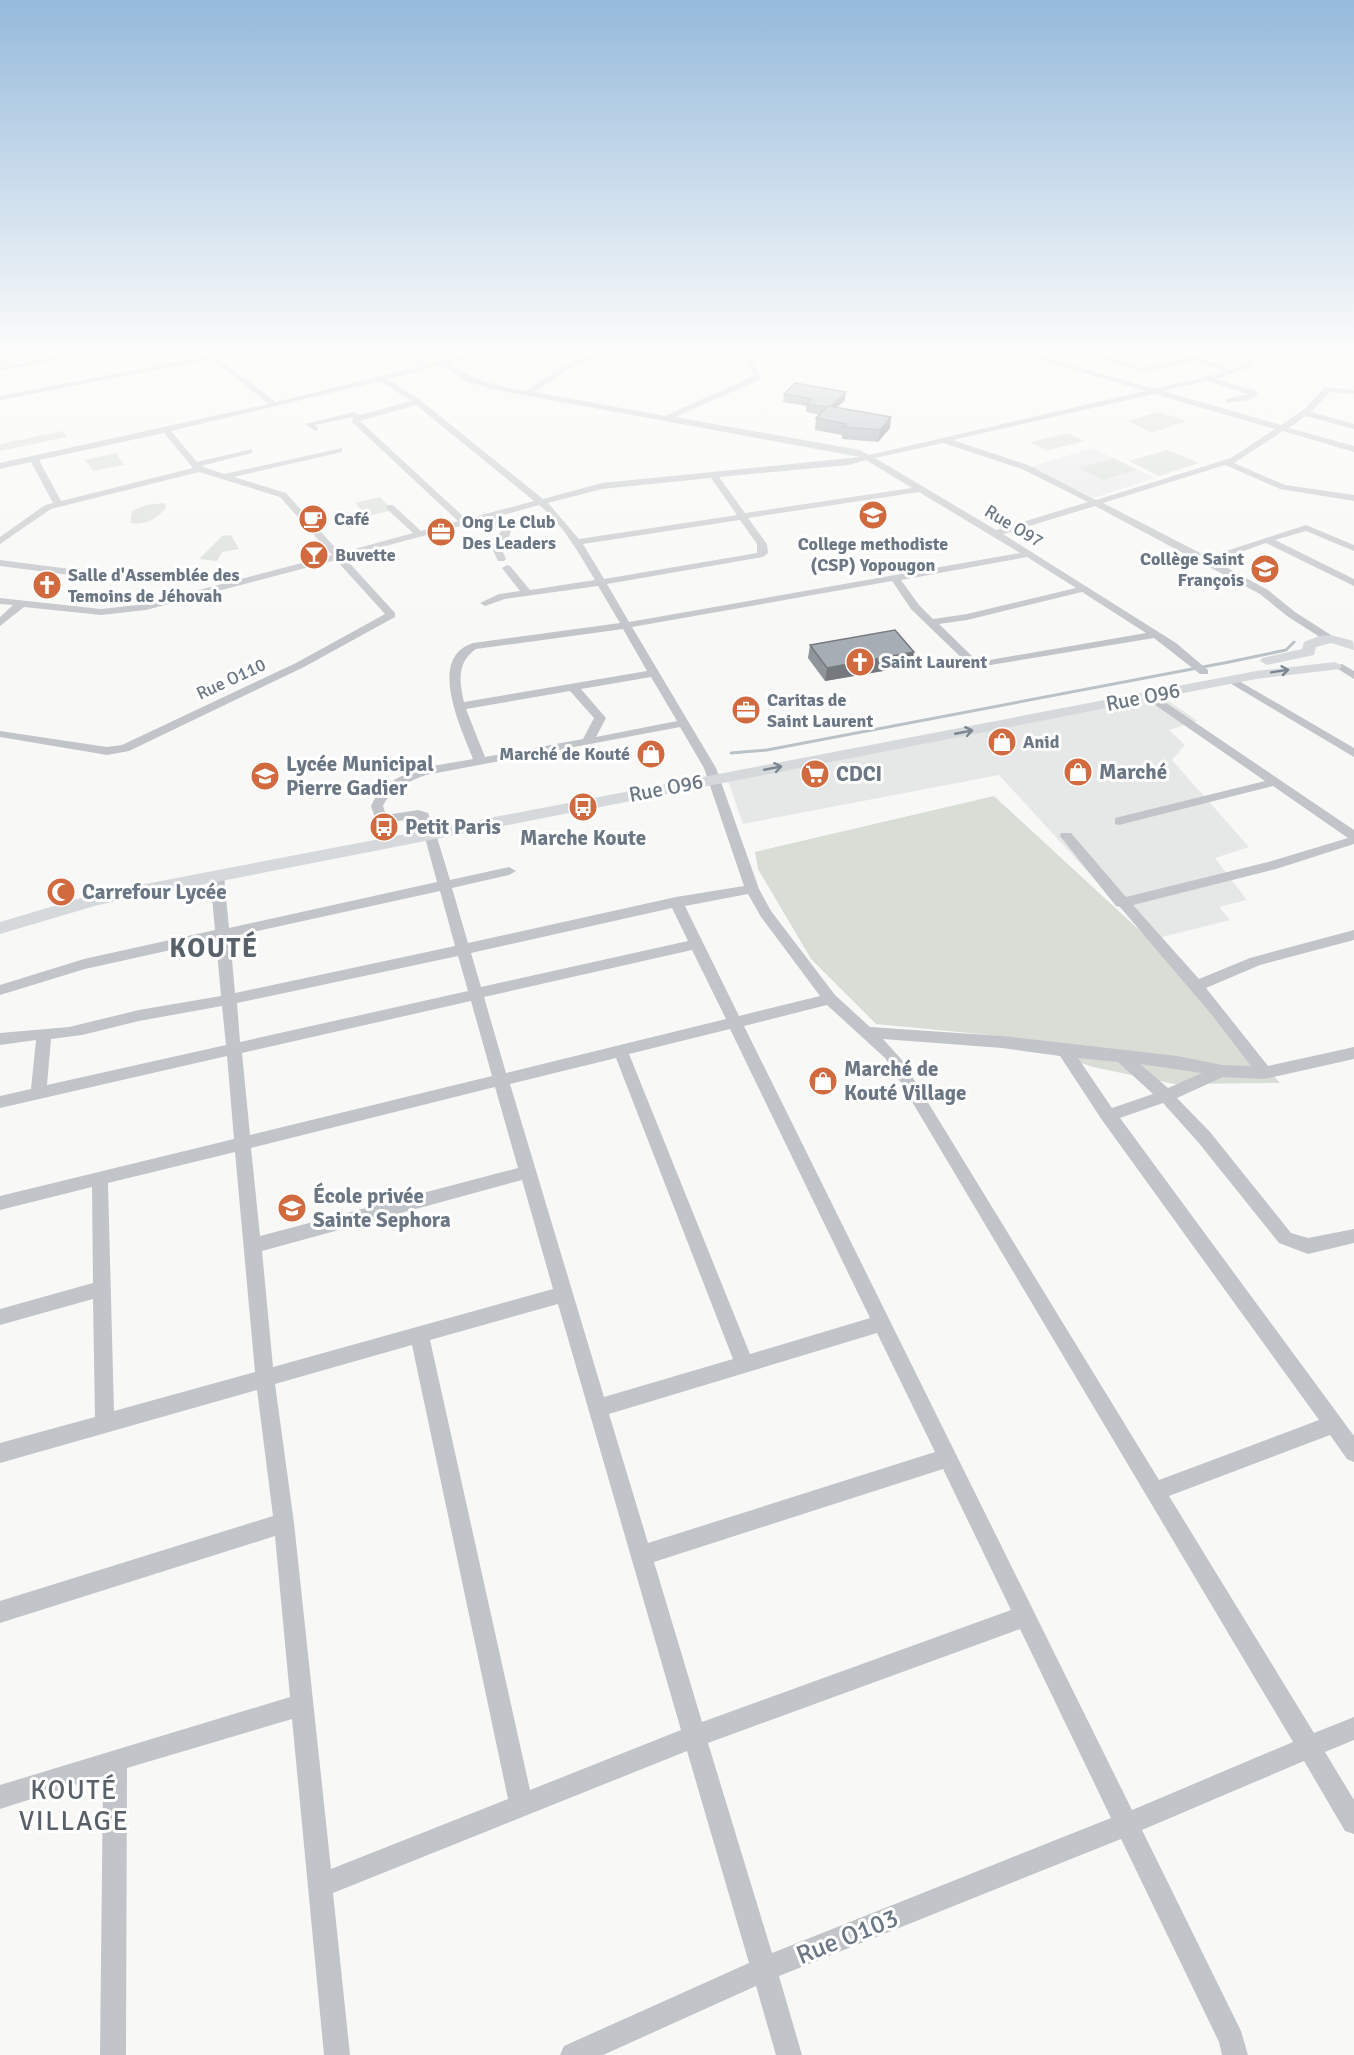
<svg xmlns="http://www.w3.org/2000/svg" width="1354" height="2055" font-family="Signika,sans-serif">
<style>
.built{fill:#e6e8e7}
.green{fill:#d8ddd6}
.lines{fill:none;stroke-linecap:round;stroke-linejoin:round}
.stream{stroke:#b9c2c7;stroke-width:3}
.minor{fill:#c1c4c8;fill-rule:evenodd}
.major{fill:#d5d9dc;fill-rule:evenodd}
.highway{fill:#d5d9dc;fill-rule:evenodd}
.wall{fill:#90959b}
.shaded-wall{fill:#75797e}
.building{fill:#a7adb4;stroke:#75797e;stroke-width:1.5}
.oneway{stroke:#7b8691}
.labels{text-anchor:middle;stroke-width:6;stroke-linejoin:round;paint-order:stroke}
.far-poi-label{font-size:18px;font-weight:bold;fill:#6b7784;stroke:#fff;text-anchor:start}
.far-street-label{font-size:18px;fill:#6b7784;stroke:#fff}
.street-label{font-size:21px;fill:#6b7784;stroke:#fff}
.poi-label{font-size:21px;font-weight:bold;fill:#6b7784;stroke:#fff;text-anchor:start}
.near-street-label{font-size:26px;fill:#6b7784;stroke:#fff}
.district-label{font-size:27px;font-weight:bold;letter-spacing:1.5px;fill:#58616a;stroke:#fff}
.near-neighbourhood-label{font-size:27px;letter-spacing:1.5px;fill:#58616a;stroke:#fff}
</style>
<rect width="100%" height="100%" fill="#f8f9f7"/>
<path class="built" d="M1093 448 1154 478 1094 498 1030 467Z
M1163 697 1198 721 1169 730 1185 745 1172 760 1249 847 1215 858 1247 900 1219 907 1230 920 1150 940 999 775 743 824 728 781Z"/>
<path class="green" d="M1158 412 1187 421 1152 433 1128 421Z
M63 431 67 437 0 451V444Z
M1069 433 1084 441 1046 451 1031 442Z
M1168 450 1199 463 1159 476 1129 461Z
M116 453 124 465 93 471 85 460Z
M1113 458 1137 470 1102 480 1080 468Z
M380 497 393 510 367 516 355 503Z
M165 503 166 508C155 520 146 525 130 523L132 511 146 505Z
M231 535 239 549 222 552 217 561 199 559 222 536Z
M994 796 1150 940 1280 1083 1174 1084 1093 1067 1000 1036 876 1024 811 959 758 869 755 852Z"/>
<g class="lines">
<path class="stream" d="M731 753 767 750 1229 662 1286 650 1294 642"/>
<path class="minor" d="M87 351H105L0 371V367Z
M399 351H408L428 364 481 351H494L449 364C474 380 497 386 526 391 556 370 583 351 621 351L572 367 534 392 665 416 754 376 741 351H748L761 379 675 417 860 450 869 455 1145 391 1012 351H1024L1154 389 1226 372 1196 361 1143 372 1093 356 1097 354 1143 368 1187 359 1164 351H1177L1234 370 1250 360 1254 351H1262L1251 367 1215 379 1257 391V395L1249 400 1226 403V399L1248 394 1207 381 1163 391 1281 425 1305 409 1325 387 1354 390V394L1330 392 1311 412 1354 424V429L1306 416 1289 428 1354 446V452L1283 431 1234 463 1285 485 1354 495V501L1280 489 1225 465 1103 503 1208 557 1306 525 1354 545V551L1306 531 1275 540 1354 579V586L1266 543 1215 561 1268 590 1295 612 1334 637V641H1326L1287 616 1260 594 1095 506 1003 534 1176 643 1208 670V674H1200L1154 638 972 668 911 609 892 581 632 627 716 768 759 889 771 911 835 995 870 1027 1002 1036 1177 1056 1222 1065 1251 1066 1212 1015 1120 907 1116 906 1060 836 1061 833H1071L1126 897 1268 862 1348 838 1273 786 1119 825 1115 824V818L1265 781 1145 698V694H1153L1354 830V844L1276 869 1133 905 1199 979 1250 958 1354 930V940L1260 965 1206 988 1268 1066 1354 1047V1059L1264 1079 1223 1077 1177 1098 1210 1132 1291 1233 1308 1238 1354 1229V1243L1308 1254 1279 1243 1198 1142 1163 1103 1120 1118 1354 1436V1462L1347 1459 1330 1435 1169 1496 1314 1733 1354 1717V1740L1325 1752 1354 1800V1834L1345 1831 1304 1761 1142 1830 1241 2031 1248 2055H1222L1219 2042 1121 1839 779 1976 802 2055H776L756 1986 603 2055H560L564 2046 749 1963 687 1751 333 1893 350 2055H324L292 1719 127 1768 126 2055H100L103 1776 0 1809V1785L290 1697 275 1536 0 1623V1601L273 1516 257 1390 0 1463V1443L95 1417 93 1299 0 1325V1309L93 1283 92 1187 0 1210V1196L234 1139 227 1056 0 1108V1096L31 1089 36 1040 0 1045V1033L69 1027 139 1010 221 996 216 940 85 969 0 995V985L84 959 215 930 210 876 217 872 224 876 229 928 437 882 424 834 430 830 436 834 450 880 509 867 516 871 509 875 452 888 468 943 676 897 744 886 704 768 680 727 426 775C409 781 391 789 383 806L386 815 418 810 428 813 432 824 430 827H422L417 818 386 823 375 818 371 806C388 768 437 766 473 759 462 730 426 658 473 643L620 623 598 586 505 599 485 606 480 603 499 594 520 591 502 568 507 565 510 566 530 590 595 580C579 554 564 525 539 505L496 517 511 531 509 537 499 543 506 559 504 561H498L489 542 501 532 487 519 344 557 395 613V617L304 667 129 751 107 755 0 737V731L107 747 122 745 296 663 385 614 336 560 146 610 101 615 24 607 0 626V617L13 605 0 604V598L101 609 146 604 332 555 280 497 199 472 51 509 0 544V537L45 505 53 503 31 462 0 469V463L269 404 212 359 0 400V396L213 355 276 402 421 366ZM442 365 465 381 491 389 860 457 602 483 543 499 420 400 387 379ZM380 381 411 401 360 415 354 412 305 424 315 431 319 429 315 425 353 417 352 422 458 521 421 531 393 505H387V509L413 533 340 553 286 493 234 477 342 452V448L224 474 201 466 252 453V449L197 462 171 431ZM1154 394 1275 429 1231 458 1096 500 1028 465 953 440ZM416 405 534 501 466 519 360 421ZM164 433 193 468 61 501 39 460ZM943 443 1022 469 1088 502 996 530 875 458ZM866 460 912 488 745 513 719 477 849 465ZM711 478 737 515 579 539 548 503 602 489ZM919 492 1020 553 629 622 607 584 763 557 768 553 767 544 748 518ZM740 520 757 544V553L604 579 583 544ZM1027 557 1076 588 967 614 933 619 919 605 901 580ZM1082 592 1146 633 978 662 939 624 967 620ZM623 629 647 671 464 702C459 681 457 662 476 649ZM651 677 677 721 596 737 606 718 581 689ZM570 691 594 718 583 739 485 757 466 709ZM440 891 455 946 235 993 230 937ZM748 894 761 917 820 996 739 1016 685 906ZM672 908 688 941 481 987 471 953ZM692 950 726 1019 506 1073 484 997ZM458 956 468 991 240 1042 237 1003ZM471 1001 492 1076 250 1135 242 1053ZM827 1005 885 1058 892 1068 1293 1742 1132 1810 744 1026ZM222 1006 226 1045 47 1085 51 1039 82 1035 139 1021ZM730 1029 870 1318 750 1354 629 1054ZM883 1039 1002 1048 1060 1056 1102 1120 1319 1420 1159 1480 902 1060ZM616 1058 733 1359 604 1397 510 1084ZM1078 1058 1118 1062 1153 1094 1112 1108ZM1140 1064 1202 1073 1168 1088ZM495 1087 518 1168 260 1236 251 1148ZM235 1152 255 1372 114 1411 108 1183ZM522 1180 553 1289 273 1367 262 1251ZM558 1304 681 1730 530 1790 430 1340ZM877 1333 935 1452 648 1543 609 1414ZM412 1345 508 1799 331 1869 294 1523 275 1384ZM943 1469 1011 1610 702 1722 654 1562ZM1020 1629 1111 1818 772 1953 708 1743Z
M0 560 109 574 114 577 109 580 0 566Z
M1342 664 1354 671V679L1338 669V665Z
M1232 677 1354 748V757L1228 682V678Z"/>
<path class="major" d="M1340 351H1354V356L1341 353Z
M1319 636 1331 635 1353 641 1354 650 1331 643 1316 647 1314 655 1267 665 1260 661 1262 658 1302 649 1304 642Z
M1335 662 1342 666 1340 669 1256 679 98 905 0 934V922L98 893 1256 671Z"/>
<path class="highway" d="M40 351H66L0 365V359Z"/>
</g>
<path class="wall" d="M784 394 845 400 837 407 891 417 890 428 878 442 842 439V435L815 430 816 418 820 415 806 412V406L783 402Z
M810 645 912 666 825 681 808 658Z"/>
<path class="shaded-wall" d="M846 392 845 400 828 416 829 408Z
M891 417 890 428 878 442 880 430Z
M914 652 912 666 825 681 827 668Z"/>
<path class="building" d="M795 383 846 392 831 406H828L826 407 807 404 812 399 784 394Z
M828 406 891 417 880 430 843 427 846 424 816 418Z
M895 630 914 652 827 668 810 645Z"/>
<defs><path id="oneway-shaft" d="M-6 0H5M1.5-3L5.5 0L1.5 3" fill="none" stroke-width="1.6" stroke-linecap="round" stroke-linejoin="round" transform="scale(1.5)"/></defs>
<g class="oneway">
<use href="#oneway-shaft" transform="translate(1280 671) rotate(-9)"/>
<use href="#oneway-shaft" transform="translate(964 732) rotate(-11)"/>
<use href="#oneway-shaft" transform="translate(773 768) rotate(-11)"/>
</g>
<linearGradient id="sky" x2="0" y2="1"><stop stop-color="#95badb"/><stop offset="0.55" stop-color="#fcfcfb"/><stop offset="1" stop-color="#fcfcfb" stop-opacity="0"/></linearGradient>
<rect width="1354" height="639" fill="url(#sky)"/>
<defs>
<g id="school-disc" transform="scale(1.5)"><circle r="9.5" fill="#d16a3e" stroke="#fff"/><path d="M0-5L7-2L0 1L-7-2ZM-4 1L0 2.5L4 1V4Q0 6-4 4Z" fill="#fff"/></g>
<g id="cafe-disc" transform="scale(1.5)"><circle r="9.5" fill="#d16a3e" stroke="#fff"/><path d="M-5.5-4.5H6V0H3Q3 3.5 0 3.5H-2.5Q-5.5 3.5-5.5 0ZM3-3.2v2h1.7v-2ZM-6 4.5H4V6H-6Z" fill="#fff"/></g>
<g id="office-disc" transform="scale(1.5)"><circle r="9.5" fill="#d16a3e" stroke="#fff"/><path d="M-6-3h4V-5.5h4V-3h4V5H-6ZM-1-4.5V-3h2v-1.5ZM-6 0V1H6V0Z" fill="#fff"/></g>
<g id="bar-disc" transform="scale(1.5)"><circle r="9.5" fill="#d16a3e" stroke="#fff"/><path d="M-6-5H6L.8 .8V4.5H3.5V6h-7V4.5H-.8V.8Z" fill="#fff"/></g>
<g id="church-disc" transform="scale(1.5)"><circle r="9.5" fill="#d16a3e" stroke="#fff"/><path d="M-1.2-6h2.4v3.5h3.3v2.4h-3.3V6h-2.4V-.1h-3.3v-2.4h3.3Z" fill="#fff"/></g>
<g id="shop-disc" transform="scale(1.5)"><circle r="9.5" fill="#d16a3e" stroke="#fff"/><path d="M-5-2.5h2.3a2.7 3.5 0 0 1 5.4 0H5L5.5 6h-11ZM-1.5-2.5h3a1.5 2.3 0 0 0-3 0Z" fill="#fff"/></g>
<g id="supermarket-disc" transform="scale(1.5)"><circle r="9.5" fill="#d16a3e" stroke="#fff"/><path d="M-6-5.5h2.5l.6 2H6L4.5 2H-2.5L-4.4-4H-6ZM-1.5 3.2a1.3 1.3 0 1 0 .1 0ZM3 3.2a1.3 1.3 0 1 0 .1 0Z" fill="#fff"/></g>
<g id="bus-disc" transform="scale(1.5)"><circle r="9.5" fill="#d16a3e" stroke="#fff"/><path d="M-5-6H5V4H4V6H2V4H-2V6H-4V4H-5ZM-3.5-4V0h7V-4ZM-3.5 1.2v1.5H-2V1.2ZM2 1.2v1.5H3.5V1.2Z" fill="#fff"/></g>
<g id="mosque-disc" transform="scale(1.5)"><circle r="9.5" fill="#d16a3e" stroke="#fff"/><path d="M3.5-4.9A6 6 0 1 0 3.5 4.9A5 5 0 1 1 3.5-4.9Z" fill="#fff"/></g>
</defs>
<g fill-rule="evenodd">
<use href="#school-disc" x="873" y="515"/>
<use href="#cafe-disc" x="313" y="519"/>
<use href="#office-disc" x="441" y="532"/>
<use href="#bar-disc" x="314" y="555"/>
<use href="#school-disc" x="1265" y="569"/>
<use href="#church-disc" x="47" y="585"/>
<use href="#church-disc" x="860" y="662"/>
<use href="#office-disc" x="746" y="710"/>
<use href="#shop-disc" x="1002" y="742"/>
<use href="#shop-disc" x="651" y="754"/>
<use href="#shop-disc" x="1078" y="772"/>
<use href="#supermarket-disc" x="815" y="774"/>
<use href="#school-disc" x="265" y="776"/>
<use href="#bus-disc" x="583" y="807"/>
<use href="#bus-disc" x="384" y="827"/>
<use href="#mosque-disc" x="61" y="892"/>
<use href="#shop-disc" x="823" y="1081"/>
<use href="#school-disc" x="292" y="1208"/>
</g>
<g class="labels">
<g class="far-poi-label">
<text x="334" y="525">Café</text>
<text x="462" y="528">Ong Le Club<tspan x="462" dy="21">Des Leaders</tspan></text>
<text x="873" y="550" text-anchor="middle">College methodiste<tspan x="873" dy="21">(CSP) Yopougon</tspan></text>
<text x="335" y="561">Buvette</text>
<text x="1244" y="565" text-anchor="end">Collège Saint<tspan x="1244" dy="21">François</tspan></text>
<text x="68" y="581">Salle d'Assemblée des<tspan x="68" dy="21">Temoins de Jéhovah</tspan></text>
<text x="881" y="668">Saint Laurent</text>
<text x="767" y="706">Caritas de<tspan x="767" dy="21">Saint Laurent</tspan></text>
<text x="1023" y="748">Anid</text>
<text x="630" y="760" text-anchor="end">Marché de Kouté</text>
</g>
<g class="far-street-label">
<text transform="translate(1014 526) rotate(31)" y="6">Rue O97</text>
<text transform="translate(231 679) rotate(-25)" y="6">Rue O110</text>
</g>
<g class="street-label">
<text transform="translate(1143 697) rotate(-11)" y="7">Rue O96</text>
<text transform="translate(666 788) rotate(-11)" y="7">Rue O96</text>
</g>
<g class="poi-label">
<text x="286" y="771">Lycée Municipal<tspan x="286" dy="24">Pierre Gadier</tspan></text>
<text x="1099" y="779">Marché</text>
<text x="836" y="781">CDCI</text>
<text x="405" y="834">Petit Paris</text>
<text x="583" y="845" text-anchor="middle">Marche Koute</text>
<text x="82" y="899">Carrefour Lycée</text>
<text x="844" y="1076">Marché de<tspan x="844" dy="24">Kouté Village</tspan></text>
<text x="313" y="1203">École privée<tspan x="313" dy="24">Sainte Sephora</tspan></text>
</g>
<g class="near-street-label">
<text transform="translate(847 1936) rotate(-22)" y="9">Rue O103</text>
</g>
<g class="district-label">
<text x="214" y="957">KOUTÉ</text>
</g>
<g class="near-neighbourhood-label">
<text x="74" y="1799">KOUTÉ<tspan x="74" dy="31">VILLAGE</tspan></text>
</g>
</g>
</svg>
